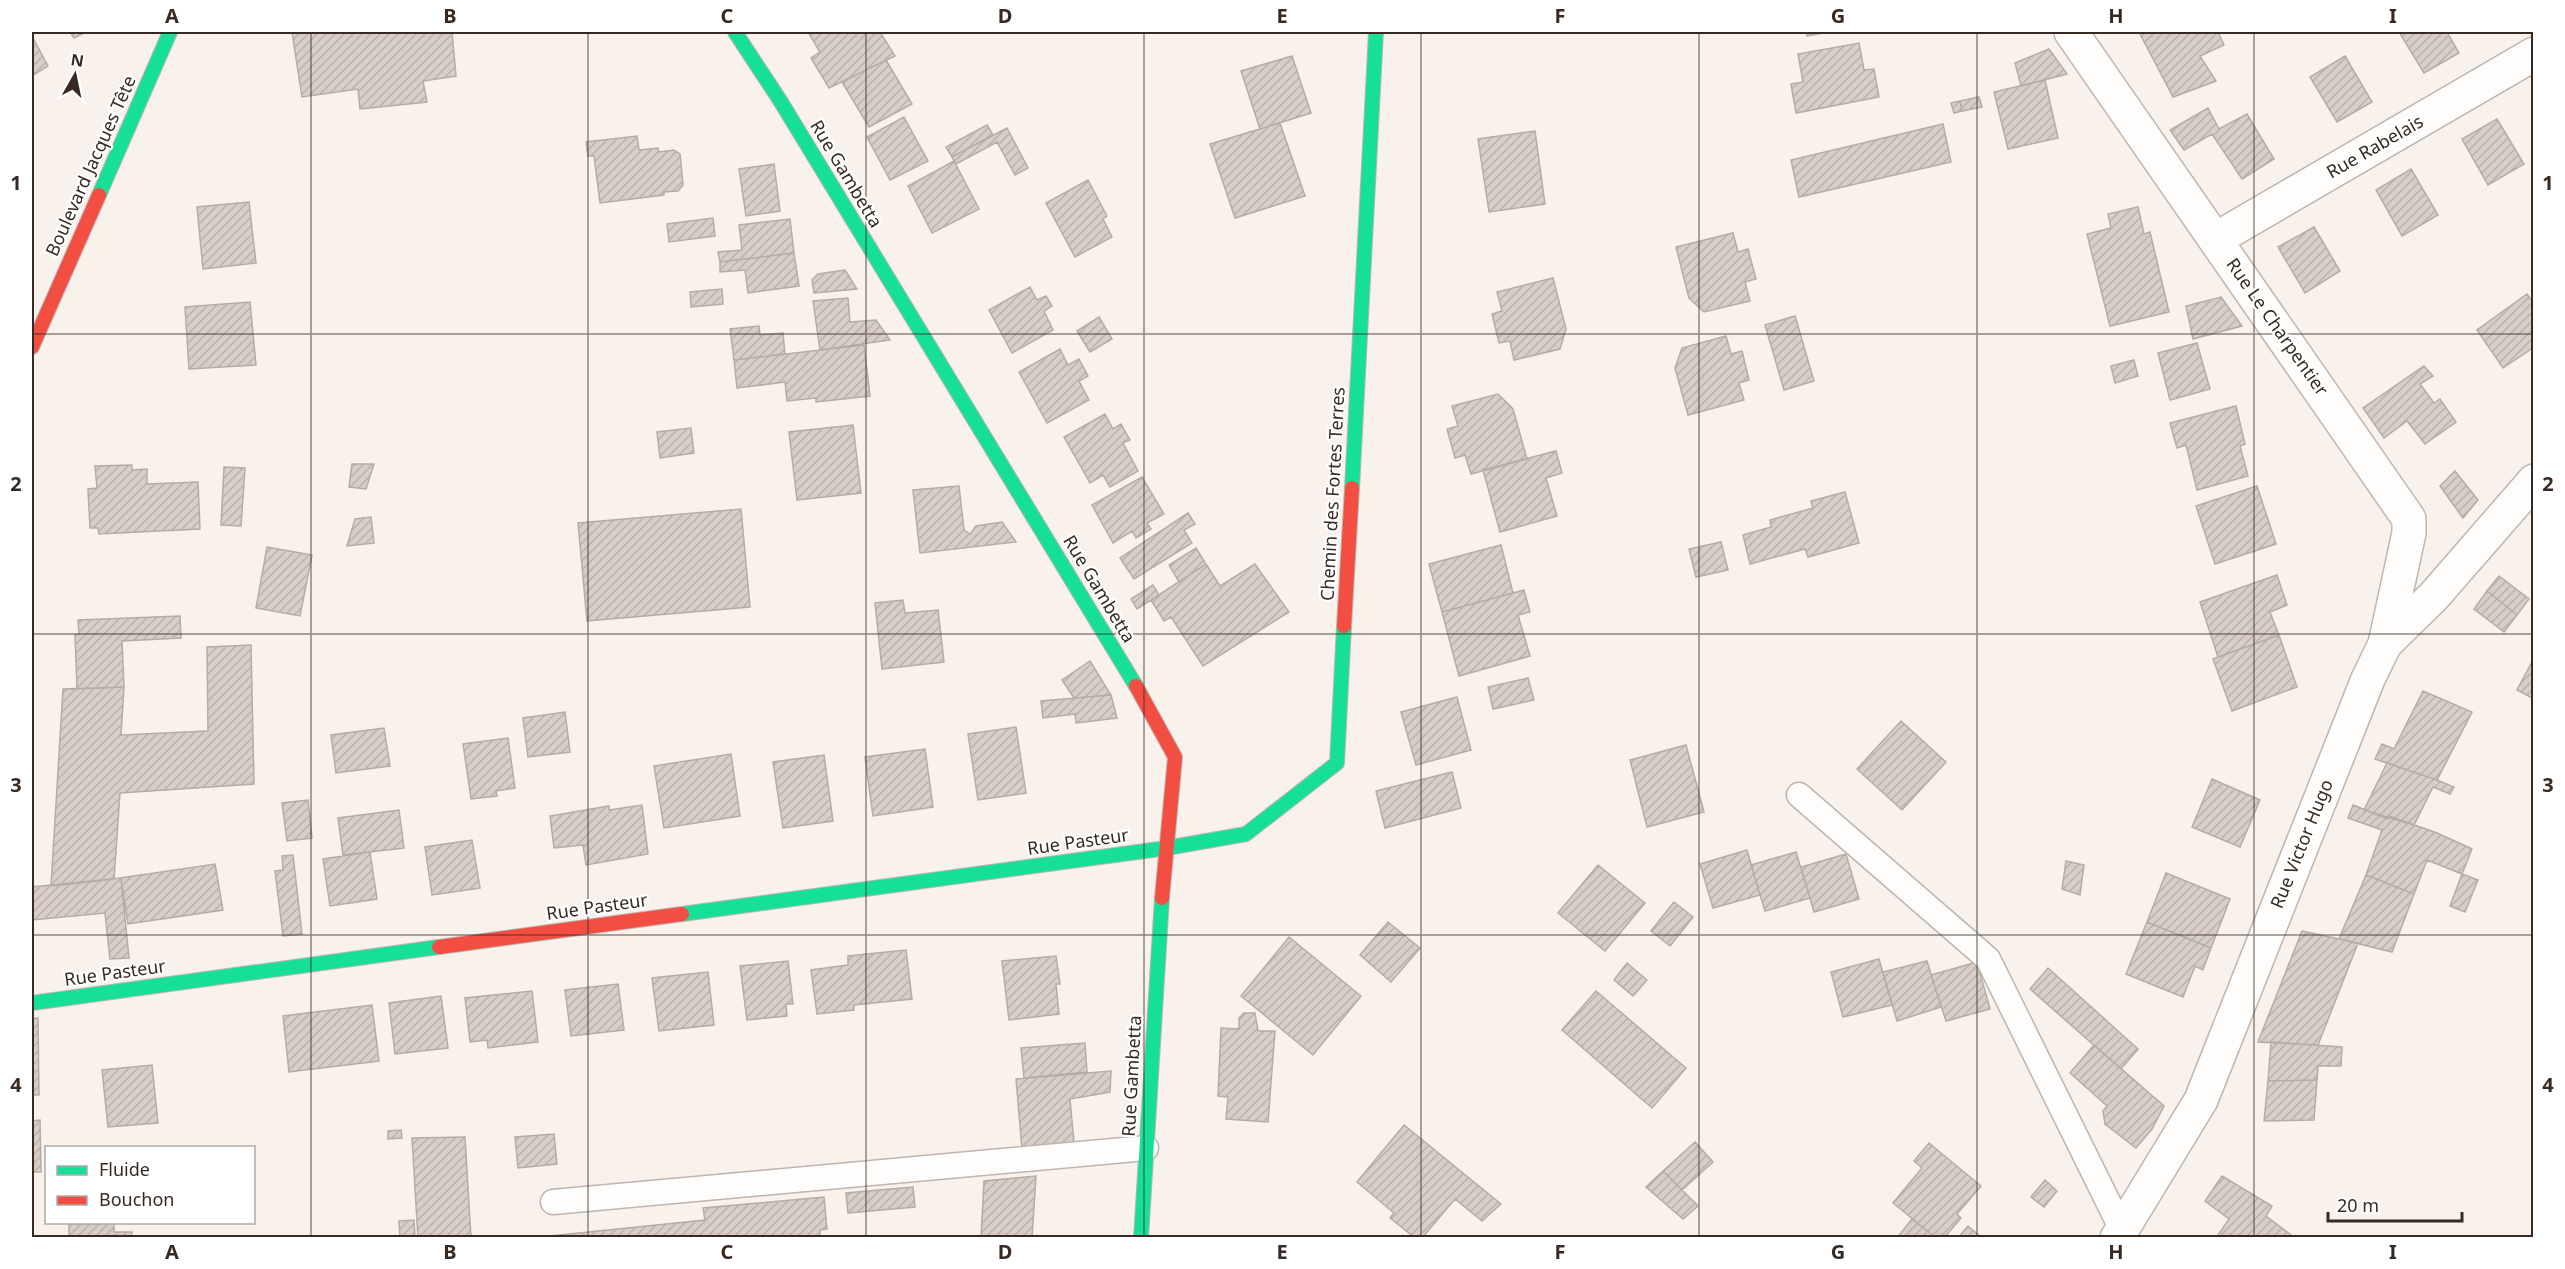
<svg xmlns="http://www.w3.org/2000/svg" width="2565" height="1269" font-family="'Noto Sans',sans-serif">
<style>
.building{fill:url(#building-hatch);stroke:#b4aca6;stroke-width:1.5}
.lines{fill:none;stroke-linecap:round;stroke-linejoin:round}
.lane-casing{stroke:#beb5b0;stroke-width:27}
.street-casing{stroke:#beb5b0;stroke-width:36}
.fast-casing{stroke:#beb5b0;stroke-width:16}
.jam-casing{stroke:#beb5b0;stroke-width:16}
.lane{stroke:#fefdfc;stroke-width:24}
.street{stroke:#fefdfc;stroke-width:33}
.fast{stroke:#16e098;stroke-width:14}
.jam{stroke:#f24e42;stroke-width:14}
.grid{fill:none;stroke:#372a22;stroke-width:1.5;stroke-opacity:0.55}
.labels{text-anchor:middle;stroke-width:4.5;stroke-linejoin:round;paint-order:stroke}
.street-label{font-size:18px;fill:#372a22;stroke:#fff}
.neatline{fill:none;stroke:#372a22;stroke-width:2}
.grid-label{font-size:20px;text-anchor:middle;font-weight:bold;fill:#372a22}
</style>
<defs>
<pattern id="building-hatch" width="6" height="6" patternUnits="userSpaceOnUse" patternTransform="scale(1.5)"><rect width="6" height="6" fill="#d9cec7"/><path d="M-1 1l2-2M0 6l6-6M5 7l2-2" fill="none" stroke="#bbb1ab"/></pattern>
</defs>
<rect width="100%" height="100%" fill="#f8f1ec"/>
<path class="building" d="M70 32H86L74 38Z
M292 32H452L456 76 423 81 427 102 360 109 358 89 302 97Z
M808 32H880L895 56 829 88 811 58 820 52Z
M1806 32H1829L1807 36Z
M2139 32H2218L2224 45 2200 56 2216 81 2173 97Z
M2399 32H2447L2459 53 2424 73Z
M32 36 48 66 32 76Z
M1859 43 1864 70 1874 69 1879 97 1796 113 1791 84 1803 82 1798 54Z
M2049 49 2067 74 2021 86 2015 63Z
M1292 56 1311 113 1260 129 1241 71Z
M2345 56 2372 102 2337 122 2310 77Z
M886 60 912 104 869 127 842 82Z
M2045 80 2058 138 2008 149 1994 92Z
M1979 97 1982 107 1962 111 1960 101Z
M1960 101 1962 111 1954 113 1951 103Z
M2208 108 2219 129 2247 114 2274 159 2242 179 2212 134 2184 150 2170 130Z
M904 117 928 161 890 180 867 137Z
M2497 119 2524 164 2488 185 2462 139Z
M1280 123 1305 196 1235 218 1210 144Z
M1943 124 1951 162 1799 197 1791 160Z
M987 125 993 135 952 157 946 147Z
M1007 128 1028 168 1015 175 997 142 956 164 952 157Z
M1535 131 1545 204 1489 212 1478 139Z
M637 136 639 150 658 148 659 152 674 150 680 154 683 185 678 191 664 192V195L600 203 594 156H588L586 142Z
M954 161 979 209 932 233 908 186Z
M774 164 780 211 746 216 739 169Z
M2411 169 2438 215 2402 236 2376 190Z
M1088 180 1107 216 1103 219 1112 237 1075 257 1046 203Z
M249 202 256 263 203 269 197 207Z
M2138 207 2144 234 2150 232 2169 312 2110 326 2087 234 2111 228 2108 214Z
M713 218 715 236 669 242 667 224Z
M790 219 794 253 720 262 718 252 742 250 739 225Z
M2314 227 2340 271 2305 293 2278 247Z
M1733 233 1738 252 1748 249 1756 279 1745 282 1750 301 1704 312 1689 298 1676 247Z
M794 253 799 286 748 293 745 270 720 272V262Z
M845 270 857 289 814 293 812 280 818 274Z
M1553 278 1566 329 1560 349 1514 360 1510 341 1499 343 1492 314 1502 311 1497 292Z
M1030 287 1037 300 1046 296 1052 306 1044 311 1053 330 1012 353 989 310Z
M722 289 723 304 691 307 690 292Z
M2527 294 2534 304V347L2503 368 2477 330Z
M2221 297 2242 326 2193 339 2186 306Z
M848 298 850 322 876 320 890 340 820 350 813 301Z
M250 302 256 365 189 369 185 307Z
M1795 316 1814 381 1784 390 1765 325Z
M1099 317 1112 339 1090 352 1077 331Z
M759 326 760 335 783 333 785 354 734 360 730 329Z
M1726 336 1731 354 1742 351 1749 380 1739 383 1744 400 1688 415 1675 368 1682 348Z
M2197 343 2210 389 2170 400 2158 353Z
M864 345 870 396 816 402V398L787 401 785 382 737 388 734 360Z
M1060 349 1068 365 1079 359 1088 376 1079 381 1089 400 1047 423 1019 372Z
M2134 360 2138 376 2115 383 2111 366Z
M2424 366 2433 376 2420 384 2434 403 2440 399 2456 422 2425 444 2407 421 2384 438 2363 408Z
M1498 394 1513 409 1527 459 1471 474 1465 455 1455 458 1447 429 1458 426 1452 406Z
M2236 406 2245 444 2240 446 2248 476 2197 490 2186 445 2177 448 2170 423Z
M1105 414 1113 429 1121 424 1130 440 1123 443 1138 471 1110 487 1103 475 1090 483 1064 437Z
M853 425 861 493 797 500 789 432Z
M691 428 694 453 660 458 657 432Z
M1556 451 1562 473 1546 478 1557 516 1500 532 1483 470Z
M352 464H374L366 489 349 487Z
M132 465V470L147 469V484L198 482 200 529 99 534 98 528H90L88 489 97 488 95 466Z
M224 467 245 468 241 526 221 525Z
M2455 471 2478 500 2463 518 2440 486Z
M1142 477 1164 514 1147 523 1151 529 1136 538 1132 531 1113 543 1092 505Z
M959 486 964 530 970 534 976 526 1002 522 1016 542 920 553 913 490Z
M2257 486 2276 544 2215 564 2196 506Z
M1845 492 1859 543 1808 557 1805 549 1750 564 1743 535 1771 527 1770 520 1813 508 1811 501Z
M741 509 750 607 587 621 578 523Z
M1188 513 1195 524 1184 530 1192 543 1134 579 1120 558Z
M371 517 374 543 347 546 355 519Z
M1721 542 1728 570 1696 577 1689 549Z
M1501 545 1513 593 1442 612 1429 564Z
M267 547 312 555 300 616 256 608Z
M1196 548 1206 564 1179 582 1169 565Z
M1206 564 1220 586 1255 564 1289 612 1203 666 1171 617 1164 621 1151 600Z
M2277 575 2287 605 2270 612 2279 635 2218 657 2200 602Z
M2499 576 2529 599 2517 615 2487 591Z
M1153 585 1159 595 1137 609 1131 599Z
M1524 590 1530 612 1518 615 1530 656 1459 676 1442 612Z
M2487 591 2517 615 2504 632 2474 609Z
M903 600 905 613 938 610 944 662 882 669 875 603Z
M180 616 181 638 122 641 124 687 77 689 75 635 79 634 78 620Z
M2279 635 2297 687 2232 711 2213 659Z
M251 645 254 784 120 793 114 879 51 886 63 689 124 687 121 735 208 731 207 647Z
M2534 658V699L2517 690Z
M1090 661 1111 695 1074 698 1062 680Z
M1528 678 1534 700 1493 709 1488 687Z
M2423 691 2472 712 2437 780 2375 759 2382 744 2394 749Z
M1111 695 1117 718 1076 723 1075 714 1043 718 1041 701Z
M1457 697 1471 750 1416 765 1401 712Z
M565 712 570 752 528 757 523 718Z
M1901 721 1946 762 1902 810 1857 769Z
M1016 727 1026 793 978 800 968 734Z
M384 728 390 766 336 773 331 735Z
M508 738 515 788 496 791 497 796 471 799 463 744Z
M1686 745 1704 812 1647 827 1630 760Z
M925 749 933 807 873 816 865 757Z
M731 754 740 816 664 828 654 766Z
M824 755 833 821 783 828 773 762Z
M2387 763 2437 780 2454 787 2450 794 2433 787 2414 825 2364 810Z
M1452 772 1461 808 1385 828 1376 791Z
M2212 779 2260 800 2240 847 2192 827Z
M308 800 312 838 287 841 282 803Z
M642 805 648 854 586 865 583 845 554 848 550 816 609 806V810Z
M2353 805 2388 819 2389 816 2437 833 2472 849 2462 874 2427 860 2414 894 2366 875 2382 830 2348 818Z
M399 810 404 848 343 855 338 818Z
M472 840 480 888 432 895 425 847Z
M1747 850 1760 895 1713 908 1700 864Z
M370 852 377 899 330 906 323 859Z
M1796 852 1810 898 1765 911 1751 865Z
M1846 854 1859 899 1814 912 1801 867Z
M293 855 302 934 283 936 275 871 283 870 282 856Z
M2066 861 2084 865 2080 895 2062 889Z
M215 864 223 910 128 924 121 878Z
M1598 865 1645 903 1605 951 1558 913Z
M2166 873 2230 899 2211 948 2147 922Z
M2462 874 2478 880 2465 912 2450 906Z
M2366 875 2414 894 2392 952 2339 939Z
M121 878 129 958 110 959 105 913 32 920V887Z
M1674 902 1693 917 1670 946 1651 931Z
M1388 922 1420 948 1391 982 1360 955Z
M2147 922 2211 948 2203 970 2195 966 2183 997 2126 974Z
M2302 931 2358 943 2318 1045 2258 1042Z
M1289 937 1361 996 1313 1055 1241 996Z
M906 950 912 999 854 1005V1010L817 1014 811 970 848 965V956Z
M1056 956 1060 984H1056L1059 1014 1009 1020 1002 961Z
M1879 959 1892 1005 1843 1017 1831 972Z
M788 961 793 1004H786L787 1016 747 1020 740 966Z
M1927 961 1941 1007 1897 1021 1883 972Z
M1977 962 1990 1009 1946 1021 1931 975Z
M1627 963 1647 980 1633 996 1614 980Z
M2048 968 2138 1049 2121 1069 2030 989Z
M708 972 714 1025 659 1031 652 978Z
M618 984 624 1030 571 1036 565 990Z
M532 991 538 1042 488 1048 487 1040 470 1042 465 998Z
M1596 991 1686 1068 1652 1108 1562 1030Z
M441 996 448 1048 395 1054 389 1003Z
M372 1005 379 1061 289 1072 283 1016Z
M1244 1013H1255L1258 1031H1275L1268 1122 1226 1119 1228 1097 1218 1096 1221 1028 1239 1029V1018Z
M38 1018 39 1095H32V1019Z
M2271 1042 2342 1047 2341 1066H2318L2317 1080 2268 1081Z
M1085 1043 1087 1072 1024 1078 1021 1048Z
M2094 1045 2164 1106 2152 1129 2136 1148 2105 1124 2103 1111 2107 1106 2070 1073Z
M152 1065 158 1123 108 1127 102 1070Z
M1111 1071 1110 1092 1070 1099 1074 1143 1022 1149 1016 1079Z
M2317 1080 2314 1120 2264 1121 2268 1081Z
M40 1120 41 1172H32V1121Z
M1404 1125 1501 1204 1482 1221 1455 1199 1422 1238H1415L1390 1218 1394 1213 1357 1182Z
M401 1130 402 1138 388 1139V1131Z
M554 1134 557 1164 518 1168 515 1137Z
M465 1137 471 1238H418L412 1138Z
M1695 1142 1713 1162 1682 1190 1663 1171Z
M1929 1143 1981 1186 1957 1214 1961 1218 1944 1238H1936L1893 1203 1922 1168 1914 1161Z
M1663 1171 1698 1206 1683 1219 1646 1187Z
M1036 1176 1032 1238H981L984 1181Z
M2222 1176 2272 1206 2266 1216 2295 1238H2216L2229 1219 2205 1201Z
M2045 1180 2057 1191 2044 1207 2031 1197Z
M913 1187 915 1207 848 1213 846 1193Z
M824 1197 827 1229 820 1230V1238H530L705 1220 703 1208Z
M1912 1219 1936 1238H1897Z
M414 1220 415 1238H400L399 1221Z
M69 1222H114V1232H132V1238H69Z
M1968 1226 1982 1238H1958Z"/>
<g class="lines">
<g class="lane-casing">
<path id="lane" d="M1799 795 1988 959 2126 1238
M553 1202 1146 1148"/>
</g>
<g class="street-casing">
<path id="street" d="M2071 32 2409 519V533L2385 644
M2216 239 2534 54
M2117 1238 2201 1100 2368 679 2385 644 2434 596 2534 481"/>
</g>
<g class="fast-casing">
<path id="fast" d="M735 32 781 102 1136 686
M99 195 170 32
M1352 488 1376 32
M682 914 1167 848 1246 834 1337 763 1344 626
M32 1003 439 947
M1141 1238 1162 898"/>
</g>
<g class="jam-casing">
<path id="jam" d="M32 347 99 195
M1344 626 1352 488
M1136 686 1175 757 1162 898
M439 947 682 914"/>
</g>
<use href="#lane" class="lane"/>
<use href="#street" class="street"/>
<use href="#fast" class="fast"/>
<use href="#jam" class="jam"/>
</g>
<path class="grid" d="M311 32V1238M588 32V1238M866 32V1238M1144 32V1238M1421 32V1238M1699 32V1238M1977 32V1238M2254 32V1238M32 334H2534M32 634H2534M32 935H2534"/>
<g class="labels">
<g class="street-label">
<text transform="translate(2375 147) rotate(-30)" y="6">Rue Rabelais</text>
<text transform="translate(91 166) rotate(-66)" y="6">Boulevard Jacques Tête</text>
<text transform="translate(846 174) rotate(59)" y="6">Rue Gambetta</text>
<text transform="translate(2277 327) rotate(55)" y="6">Rue Le Charpentier</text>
<text transform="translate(1333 494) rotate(-87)" y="6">Chemin des Fortes Terres</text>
<text transform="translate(1099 589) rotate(59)" y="6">Rue Gambetta</text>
<text transform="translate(1078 842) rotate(-8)" y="6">Rue Pasteur</text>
<text transform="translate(2302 844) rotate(-68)" y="6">Rue Victor Hugo</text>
<text transform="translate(597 907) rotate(-8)" y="6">Rue Pasteur</text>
<text transform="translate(115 973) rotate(-8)" y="6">Rue Pasteur</text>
<text transform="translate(1132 1076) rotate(-87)" y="6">Rue Gambetta</text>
</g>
</g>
<rect width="2565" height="1269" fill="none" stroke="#ffffff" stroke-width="66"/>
<rect x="45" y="1146" width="210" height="78" fill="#ffffff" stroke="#afaaa7" stroke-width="1.5"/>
<rect x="57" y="1166" width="30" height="9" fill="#16e098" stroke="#afaaa7" stroke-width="1.5"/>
<text x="99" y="1176" font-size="18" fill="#372a22">Fluide</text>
<rect x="57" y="1196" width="30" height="9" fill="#f24e42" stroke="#afaaa7" stroke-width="1.5"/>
<text x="99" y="1206" font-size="18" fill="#372a22">Bouchon</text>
<g transform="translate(75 75) rotate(9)" stroke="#ffffff" stroke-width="4.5" paint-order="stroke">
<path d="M0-4.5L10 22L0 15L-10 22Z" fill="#372a22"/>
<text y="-9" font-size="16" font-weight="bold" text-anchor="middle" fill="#372a22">N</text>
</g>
<path d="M2328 1212v9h134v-9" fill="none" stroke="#372a22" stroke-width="3"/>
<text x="2337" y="1212" font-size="18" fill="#372a22" stroke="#ffffff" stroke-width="4.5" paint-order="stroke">20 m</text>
<rect x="33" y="33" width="2499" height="1203" class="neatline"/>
<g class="grid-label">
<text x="172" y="23">A</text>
<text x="450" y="23">B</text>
<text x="727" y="23">C</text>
<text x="1005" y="23">D</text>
<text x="1282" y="23">E</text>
<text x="1560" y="23">F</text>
<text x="1838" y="23">G</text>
<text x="2116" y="23">H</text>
<text x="2393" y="23">I</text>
<text x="16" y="190">1</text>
<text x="2548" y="190">1</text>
<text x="16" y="491">2</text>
<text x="2548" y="491">2</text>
<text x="16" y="792">3</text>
<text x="2548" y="792">3</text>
<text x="16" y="1092">4</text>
<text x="2548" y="1092">4</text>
<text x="172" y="1259">A</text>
<text x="450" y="1259">B</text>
<text x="727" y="1259">C</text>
<text x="1005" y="1259">D</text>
<text x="1282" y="1259">E</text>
<text x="1560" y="1259">F</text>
<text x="1838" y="1259">G</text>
<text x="2116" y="1259">H</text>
<text x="2393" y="1259">I</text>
</g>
</svg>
